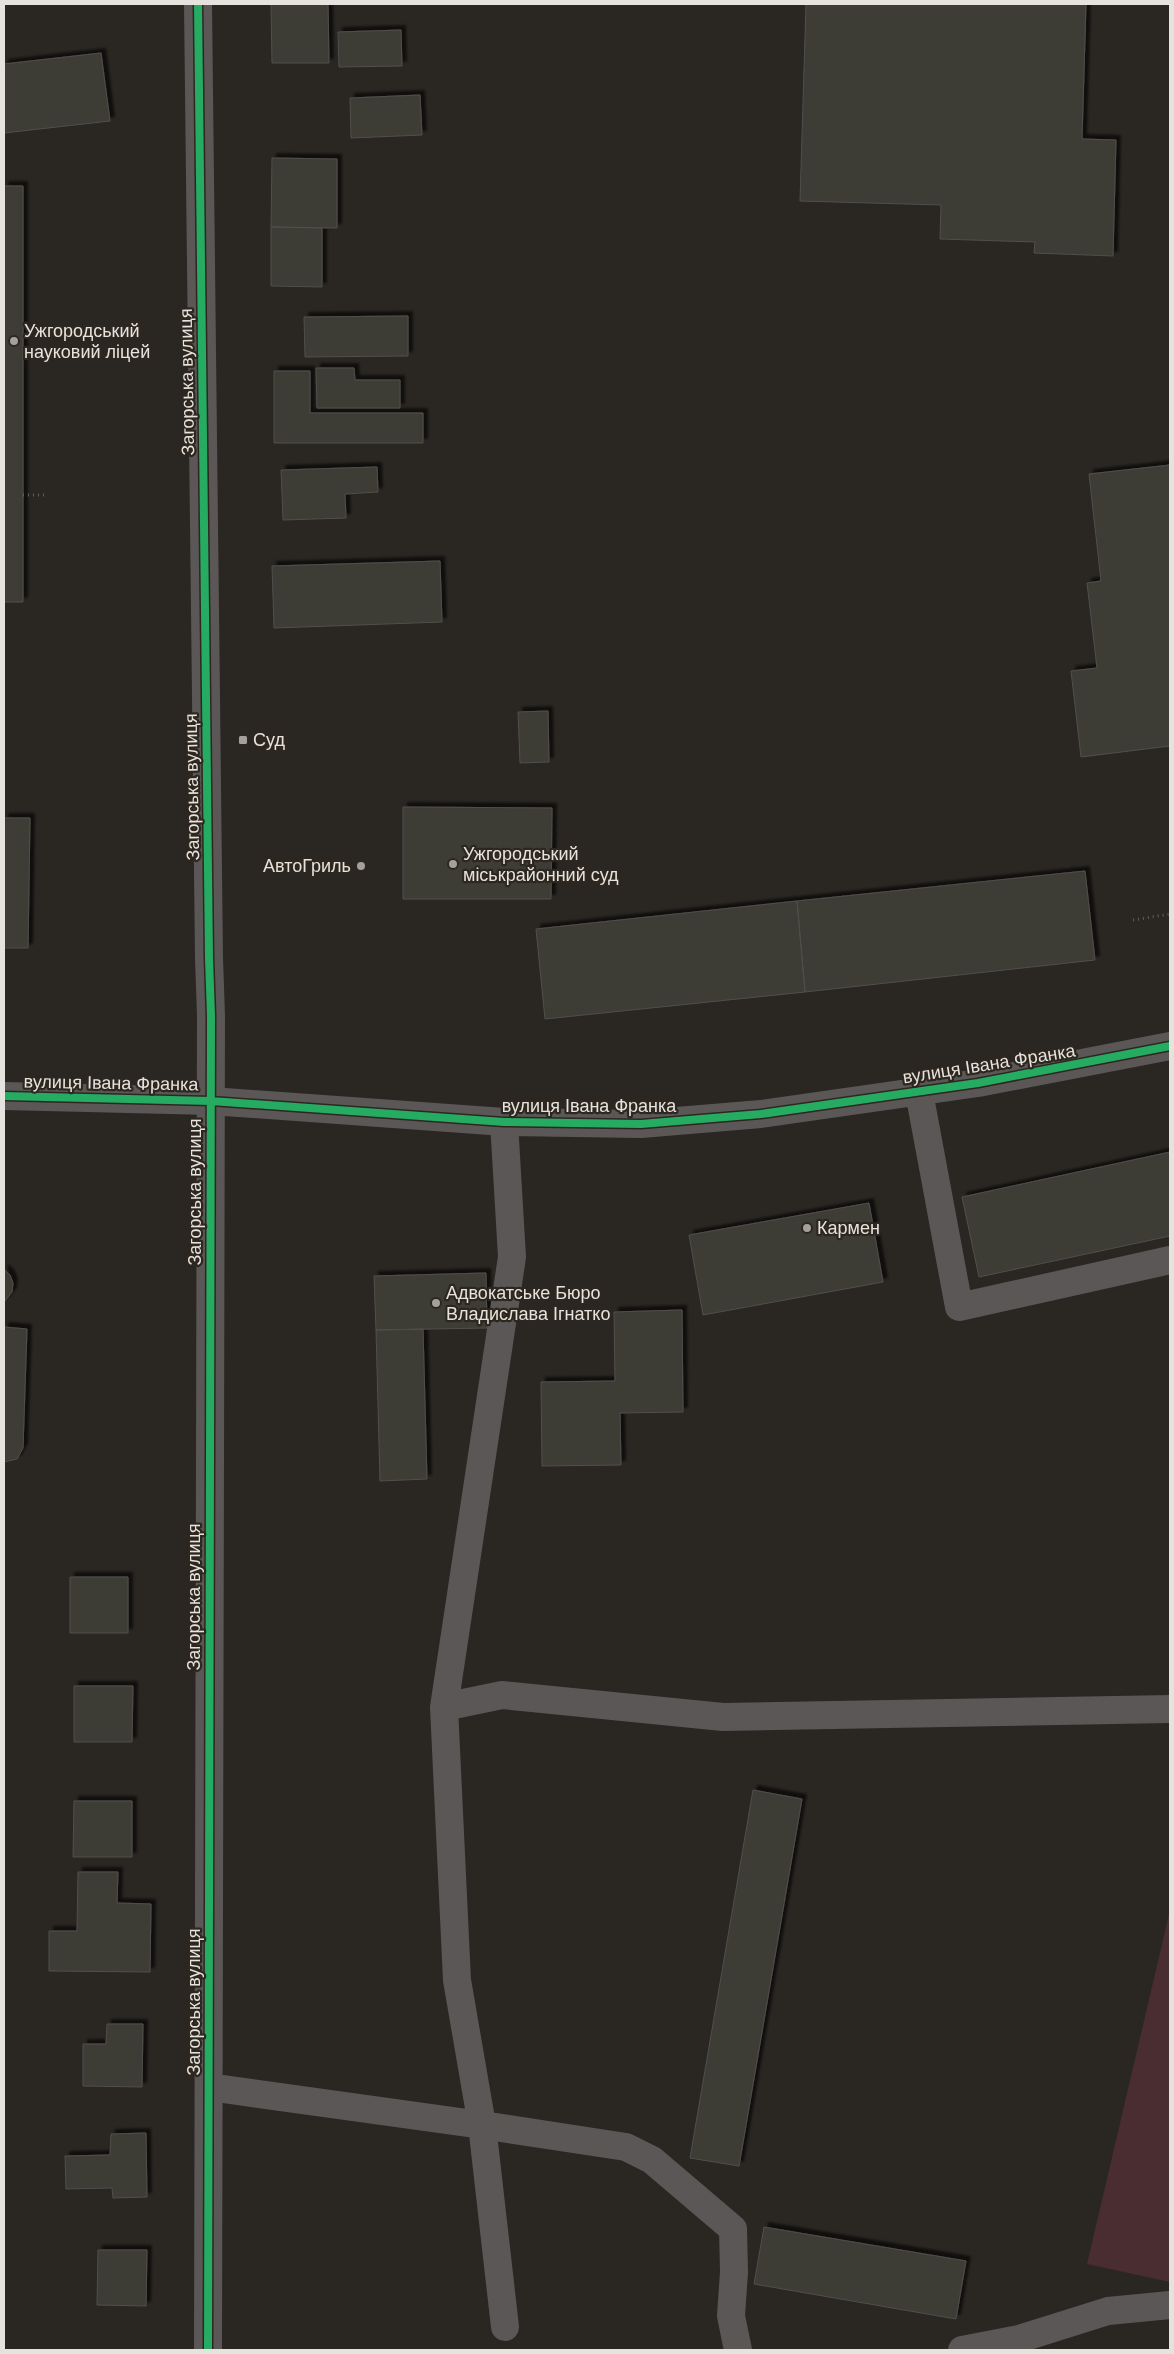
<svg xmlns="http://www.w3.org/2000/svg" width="1174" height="2354" font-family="Helvetica,sans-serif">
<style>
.green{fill:#4a2d30}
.building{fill:#3e3c34;stroke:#514f4c;filter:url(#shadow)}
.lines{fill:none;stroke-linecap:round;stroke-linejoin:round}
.path{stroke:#605d5c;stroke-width:3;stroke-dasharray:1 4;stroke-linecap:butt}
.minor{stroke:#5a5756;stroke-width:28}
.cycleway-casing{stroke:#2d271f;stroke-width:11}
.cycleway{stroke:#26ab63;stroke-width:8}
.poi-dot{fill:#a4a09c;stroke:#2d271f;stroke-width:2}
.labels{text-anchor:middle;stroke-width:4.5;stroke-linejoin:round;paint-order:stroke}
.poi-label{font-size:18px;fill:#e6e2dd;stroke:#2d271f;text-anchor:start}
.street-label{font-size:18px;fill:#e6e2dd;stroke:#2d271f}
</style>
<defs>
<filter id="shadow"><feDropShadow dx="4.5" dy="-4.5" stdDeviation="1" flood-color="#0009"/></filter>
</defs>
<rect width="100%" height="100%" fill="#2a2622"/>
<path class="green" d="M1170 1910V2282L1087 2264Z"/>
<path class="building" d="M271 4H328L329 63H272Z
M806 4H1086L1082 139 1116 140 1113 256 1034 253 1035 242 940 239 941 205 800 201Z
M401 30 402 66 339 67 338 32Z
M101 53 110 121 4 133V64Z
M420 95 422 135 351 138 350 98Z
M272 158 337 159V228L271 227Z
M4 186H23V602H4Z
M271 227 322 228V287L271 286Z
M408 316V356L305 357 304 317Z
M316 368H354L355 380H400V408H317Z
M274 371H310V413H423V443H274Z
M1170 465V746L1081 757 1071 671 1097 668 1087 583 1101 581 1089 474Z
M377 467 378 492 345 494 346 518 283 520 281 470Z
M440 561 442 622 274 628 272 566Z
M548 711 549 762 520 763 518 712Z
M403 807 552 808 551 899H403Z
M4 818H30L28 948H4Z
M1085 871 1095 960 805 992 797 901Z
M797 901 805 992 545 1019 536 929Z
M1170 1152V1236L979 1277 962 1197Z
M869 1203 883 1282 703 1315 689 1235Z
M4 1269 10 1275 13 1283 12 1292 4 1302Z
M486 1273 487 1328 376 1330 374 1276Z
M682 1310 683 1412 620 1413 621 1465 542 1466 541 1382 615 1381 614 1312Z
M4 1327 27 1329 23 1448 17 1459 4 1462Z
M423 1329 427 1479 380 1481 376 1330Z
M70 1577H128V1633H70Z
M74 1686H133L132 1742H74Z
M753 1790 802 1799 739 2166 690 2158Z
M74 1801H132V1857H73Z
M78 1872H118L117 1903 151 1904 150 1972 49 1971V1931H77Z
M107 2024H143L142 2087 83 2086V2044H106Z
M146 2133 147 2197 113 2198 112 2188 66 2189 65 2156 110 2155 111 2134Z
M764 2227 966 2261 956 2319 754 2284Z
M98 2250H147L146 2306 97 2305Z"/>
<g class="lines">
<path class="path" d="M23 495H46
M1133 920 1170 914"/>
<path class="minor" d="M198 4 209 958 211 1016 208 2350
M919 1092 959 1307 1170 1260
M4 1096 211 1101 504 1122 641 1124 761 1114 978 1083 1170 1046
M504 1122 512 1257 444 1707 457 1980 482 2125 505 2327
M444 1707 502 1695 723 1717 1170 1709
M209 2087 482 2125 626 2147 652 2160 733 2229 734 2272 731 2316 738 2350
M962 2350 1019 2339 1108 2311 1170 2305"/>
<g class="cycleway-casing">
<path id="cycleway" d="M198 4 209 958 211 1016 208 2350
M4 1096 211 1101 504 1122 641 1124 761 1114 978 1083 1170 1046"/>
</g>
<use href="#cycleway" class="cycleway"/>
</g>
<g class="poi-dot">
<circle cx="14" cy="341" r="5"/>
<rect x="238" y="735" width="10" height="10" rx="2.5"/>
<circle cx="453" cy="864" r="5"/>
<circle cx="361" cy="866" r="5"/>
<circle cx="807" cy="1228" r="5"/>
<circle cx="436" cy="1303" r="5"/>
</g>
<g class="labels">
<g class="poi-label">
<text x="24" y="337">Ужгородський<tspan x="24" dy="21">науковий ліцей</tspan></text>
<text x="253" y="746">Суд</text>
<text x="463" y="860">Ужгородський<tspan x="463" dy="21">міськрайонний суд</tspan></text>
<text x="351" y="872" text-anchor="end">АвтоГриль</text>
<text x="817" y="1234">Кармен</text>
<text x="446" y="1299">Адвокатське Бюро<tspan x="446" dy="21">Владислава Ігнатко</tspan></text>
</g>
<g class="street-label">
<text transform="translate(187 382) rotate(-91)" y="6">Загорська вулиця</text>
<text transform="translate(192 787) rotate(-91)" y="6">Загорська вулиця</text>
<text transform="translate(989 1064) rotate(-9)" y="6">вулиця Івана Франка</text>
<text transform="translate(111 1083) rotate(1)" y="6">вулиця Івана Франка</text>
<text x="589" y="1112">вулиця Івана Франка</text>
<text transform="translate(195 1192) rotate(-90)" y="6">Загорська вулиця</text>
<text transform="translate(194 1597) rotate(-90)" y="6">Загорська вулиця</text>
<text transform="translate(194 2002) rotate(-90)" y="6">Загорська вулиця</text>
</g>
</g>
<rect width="1174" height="2354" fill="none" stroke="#e6e2dd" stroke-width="10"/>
</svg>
